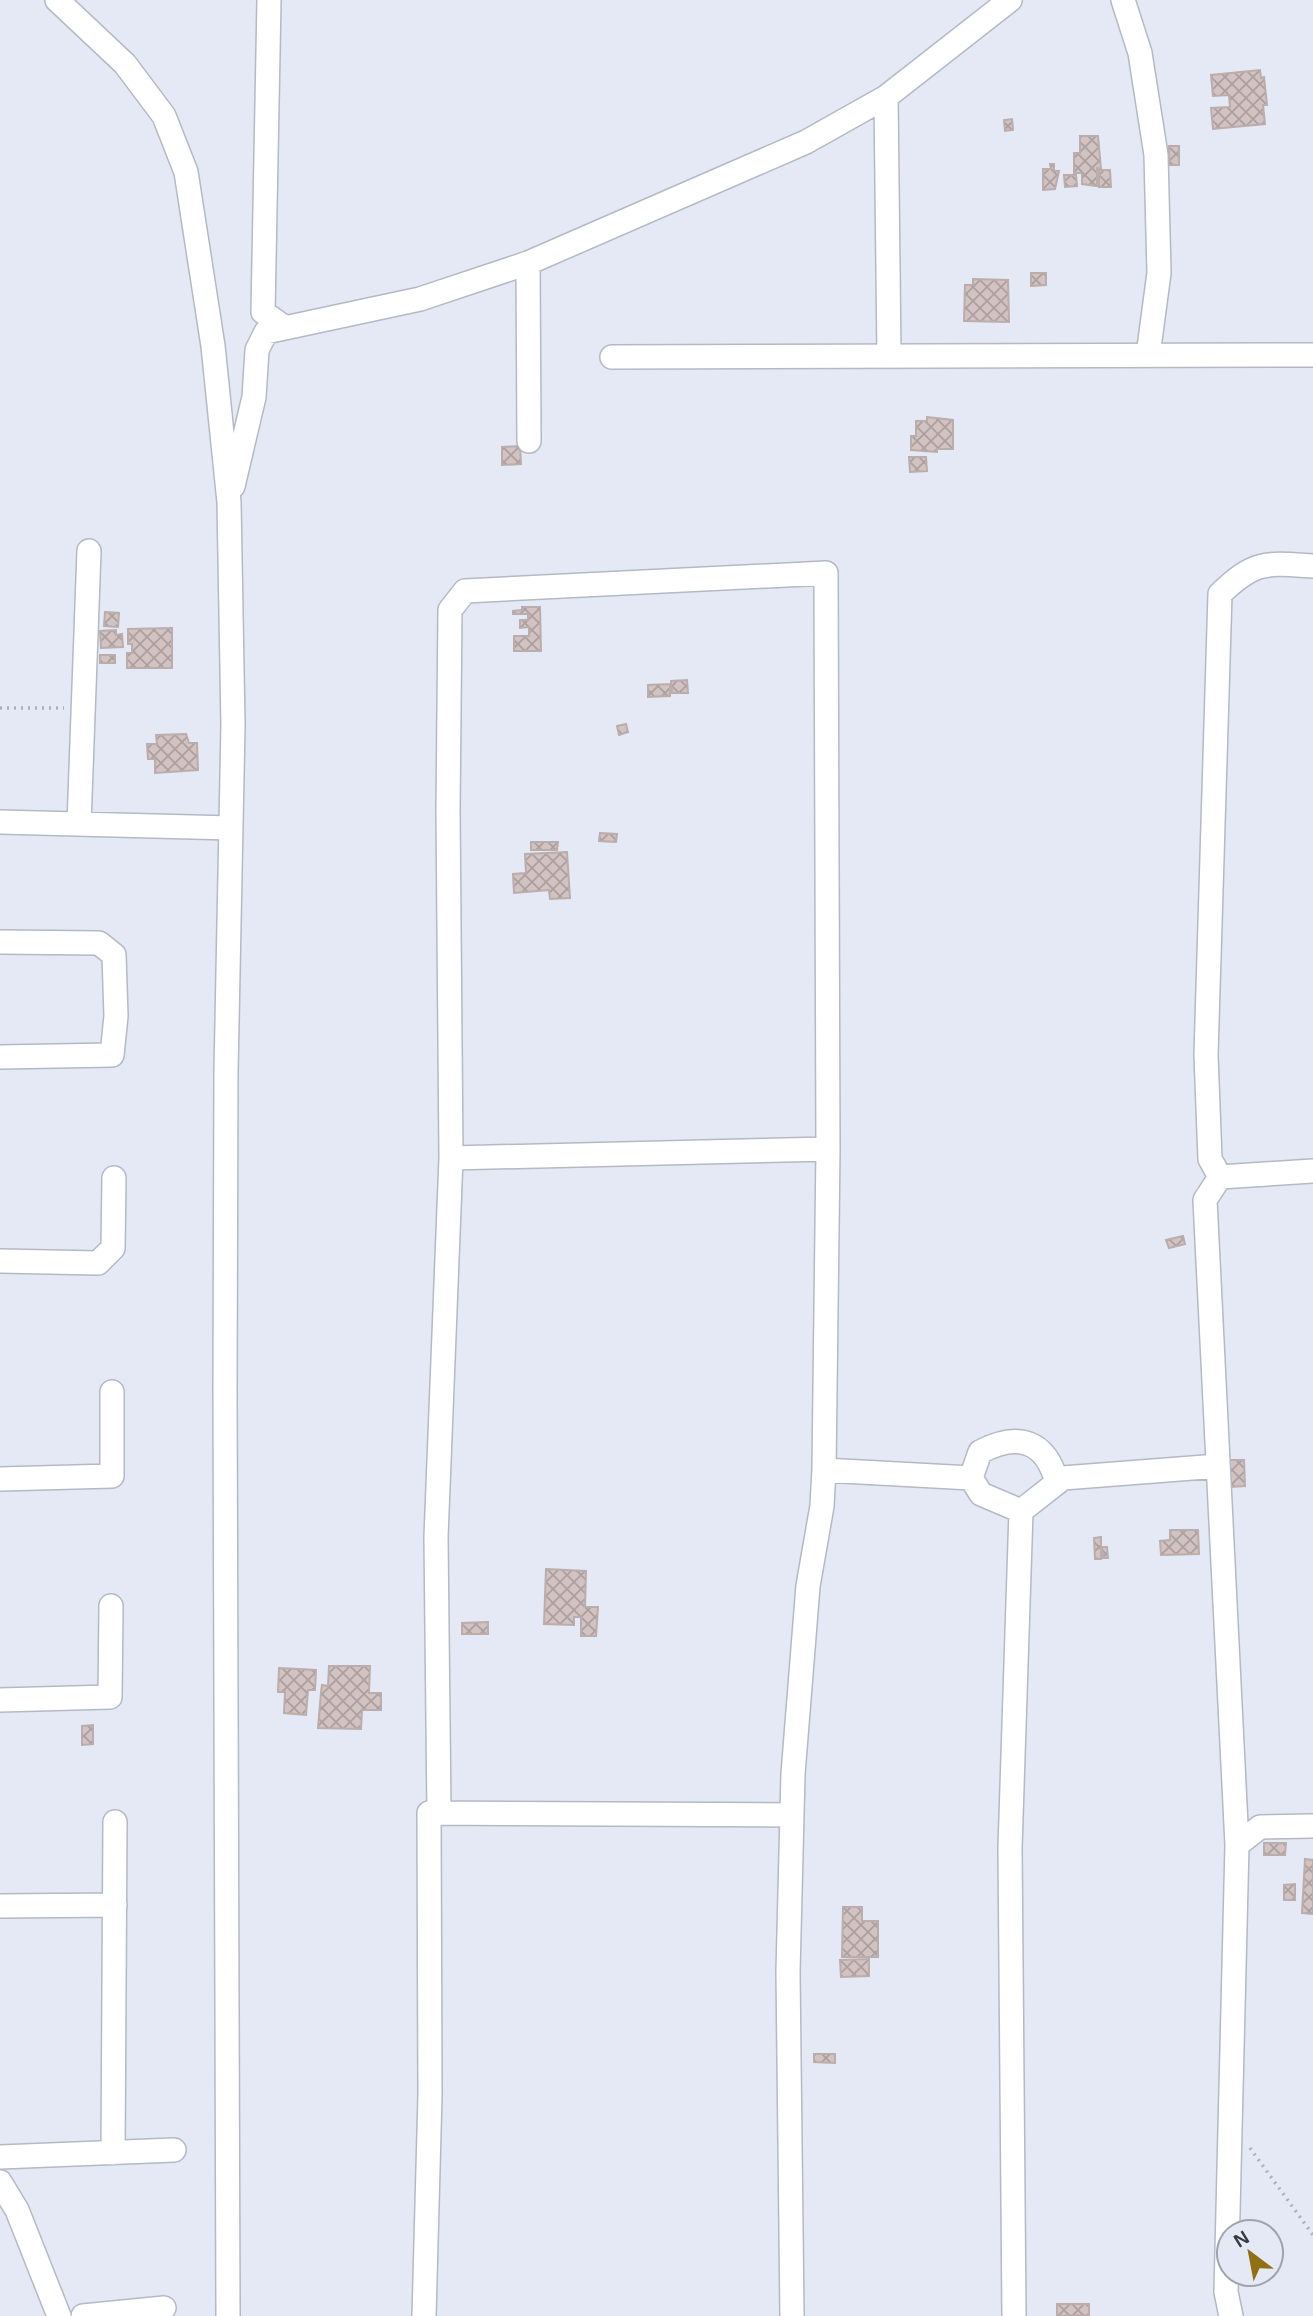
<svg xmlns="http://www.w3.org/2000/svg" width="1313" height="2316" font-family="Arial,sans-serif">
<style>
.building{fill:url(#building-cross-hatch);stroke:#bbadac;stroke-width:2}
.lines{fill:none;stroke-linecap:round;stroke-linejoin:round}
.minor-casing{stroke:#b4b9c4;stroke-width:26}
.path{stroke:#acb0ba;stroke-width:3.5;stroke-dasharray:2 5;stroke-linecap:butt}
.minor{stroke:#fff;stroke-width:23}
</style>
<defs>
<pattern id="building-cross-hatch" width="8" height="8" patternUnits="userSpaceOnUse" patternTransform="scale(1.75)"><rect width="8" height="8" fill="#d2c3c2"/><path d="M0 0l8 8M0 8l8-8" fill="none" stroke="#ab9f9f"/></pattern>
</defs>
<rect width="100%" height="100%" fill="#e4e9f5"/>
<path class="building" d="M1260 70 1261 78 1264 77 1267 105H1263L1265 124 1213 129 1211 108 1230 107 1229 95 1213 96 1211 75Z
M1012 119 1013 130 1005 131 1004 120Z
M1080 136H1098L1101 169 1097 168V186L1082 184V173H1074V153H1080Z
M1169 146H1179V165H1169Z
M1050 164H1054V171H1059L1055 189 1043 190V169H1051Z
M1099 170H1110L1111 187H1099Z
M1064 175H1076L1077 186 1065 187Z
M1031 273H1046V285L1031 286Z
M973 279 1008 280 1009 322 964 321 965 285H973Z
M927 417 953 420V449H937V452L911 450V436H916V421H927Z
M520 446 521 464 502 465V447Z
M909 457H926L927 471 910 472Z
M522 607H540L541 651H514V636H529V627L520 628V620H528V614H513V611L522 610Z
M105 612 119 613 118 627 104 626Z
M172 628V668H127V653H132V644H128V629Z
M116 630V635L122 634 123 647 101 648 100 631Z
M100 655H115V663H100Z
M687 680 688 693H672L671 681Z
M670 684V696L648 697V685Z
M626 724 628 732 619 735 617 726Z
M186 734 189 743H197L198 770 155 773V759H148L147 744H157L156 735Z
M600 833 617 834 616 842 599 841Z
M531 842H558L557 850H531Z
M567 852 570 898 550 899 549 890 514 893 513 874 526 873 525 854Z
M1183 1236 1185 1244 1169 1248 1166 1240Z
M1229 1460H1244L1245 1486 1230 1487Z
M1170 1530H1198L1199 1554 1161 1555 1160 1541 1170 1540Z
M1101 1537V1559H1095L1094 1538Z
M1102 1547H1107L1108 1558H1103Z
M546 1569 586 1571 585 1607H598L596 1636H581V1617H574V1625L544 1624Z
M488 1622V1634H462V1623Z
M329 1666H370L369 1693H381V1710H362L361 1729 318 1728 321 1692 322 1685 328 1686Z
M279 1668 316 1670 315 1690H308L306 1715 284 1713 285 1692H278Z
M93 1725V1744L82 1745V1726Z
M1264 1843H1286L1285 1855H1264Z
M1305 1859 1313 1860V1914L1302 1913Z
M1295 1884V1900H1284V1885Z
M843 1907H862V1921H878V1957H842Z
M869 1959V1976L841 1977 840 1960Z
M814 2054H835V2063L814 2062Z
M1057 2304H1089V2315L1057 2316Z"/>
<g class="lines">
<g class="minor-casing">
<path id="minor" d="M57 0 125 64 164 116 186 172 213 346 229 502 233 725 226 1072 225 1390 228 2316
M269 0 263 312 284 327
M1123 0 1140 53 1156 155 1159 273 1148 355
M886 97 889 356
M528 263 529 441
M612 357 1313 355
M233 486 254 397 257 350 266 332 420 299 528 263 806 142 886 97 1010 0
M1313 566C1266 563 1255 560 1220 594L1206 1055 1210 1159 1220 1177 1313 1171
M0 822 231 828
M79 824 89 551
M0 942 99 943 114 955 116 1016 112 1055 0 1057
M451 1158 448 810 450 610 465 591 826 573 828 1149
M1220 1177 1205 1200 1237 1845
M0 1261 98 1263 113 1248 114 1178
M0 1479 112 1476V1392
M1021 1511 981 1494 971 1478 980 1452C1018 1432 1046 1440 1057 1483
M0 1700 110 1697 111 1606
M439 1813 436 1537 451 1158 828 1149 824 1470
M0 1906 115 1905
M113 2153 115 1822
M0 2157 174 2150
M0 2182 17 2210 59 2316
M83 2316 164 2308
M424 2316 430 2095 429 1813 792 1815
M792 2316 788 1972 793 1774 808 1586 822 1506 824 1470 971 1478
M1014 2316 1010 1848 1021 1511 1063 1478 1218 1466
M1231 2316 1226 2292 1237 1845 1260 1827 1313 1826"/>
</g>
<path class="path" d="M0 708H64
M1250 2148 1313 2235"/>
<use href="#minor" class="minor"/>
</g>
<g transform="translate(1250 2253) rotate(328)"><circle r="33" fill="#e4e9f5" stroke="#9fa3ac" stroke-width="2"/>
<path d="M0-5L12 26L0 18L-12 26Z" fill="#906f15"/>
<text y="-10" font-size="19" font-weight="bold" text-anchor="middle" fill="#37393e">N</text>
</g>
</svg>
